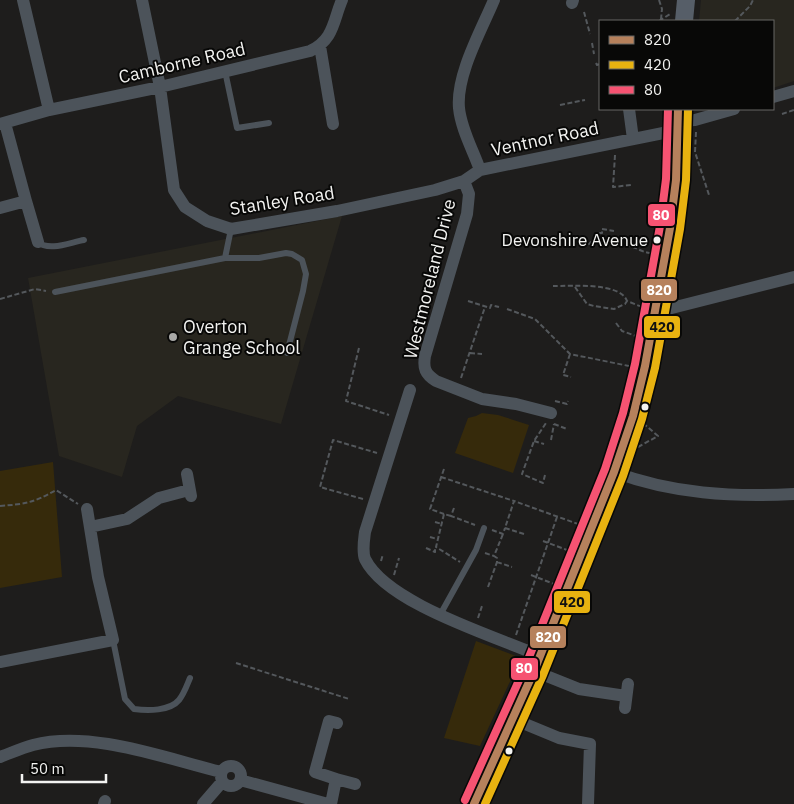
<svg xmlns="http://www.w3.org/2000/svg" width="794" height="804" font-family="'IBM Plex Sans',sans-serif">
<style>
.built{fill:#28261f}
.green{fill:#362a0b}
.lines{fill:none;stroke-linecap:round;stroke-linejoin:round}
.path{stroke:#54585c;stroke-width:2;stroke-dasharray:5 2.5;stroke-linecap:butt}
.service{stroke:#4c535a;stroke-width:6}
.minor{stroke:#4c535a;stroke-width:12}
.secondary{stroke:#565e68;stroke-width:18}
.bus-1-casing{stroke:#080807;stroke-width:11}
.bus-2-casing{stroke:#080807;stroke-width:11}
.bus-3-casing{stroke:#080807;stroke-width:11}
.bus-1{stroke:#b6815c;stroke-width:8}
.bus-2{stroke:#e8b210;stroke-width:8}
.bus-3{stroke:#f65372;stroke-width:8}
.bus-dot{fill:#f3f3f1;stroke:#080807;stroke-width:2}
.poi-dot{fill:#a8a8a6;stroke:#080807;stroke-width:2}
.labels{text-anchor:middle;stroke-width:4;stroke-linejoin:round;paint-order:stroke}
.bus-label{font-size:17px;fill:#f3f3f1;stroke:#080807;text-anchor:end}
.street-label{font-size:18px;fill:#f3f3f1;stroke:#080807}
.poi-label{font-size:18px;fill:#f3f3f1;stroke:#080807;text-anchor:start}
.line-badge{stroke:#080807;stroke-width:2}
.badge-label{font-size:14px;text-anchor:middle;font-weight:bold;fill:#fff}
.pale-badge-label{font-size:14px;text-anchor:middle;font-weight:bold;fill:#111}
</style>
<rect width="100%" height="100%" fill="#1e1d1c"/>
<path class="built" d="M701 0H794V81L773 88V21H699Z
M342 216 281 424 178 396 137 426 122 477 59 456 28 278Z"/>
<path class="green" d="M482 413 498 415 529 425 513 473 455 453 468 418 476 416Z
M53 462 62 577 0 588V471Z
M476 641 521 658 480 746 444 738Z"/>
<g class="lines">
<path class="path" d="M659 0 662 9 661 19
M584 12 590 34
M659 21 670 14
M735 21 750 6 753 0
M592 43 594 54
M596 63 597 65 600 64
M560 105 585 100
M782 114 794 110
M696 132 695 152 709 195
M615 155 613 187 631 185
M581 245H588L600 233H602V229L614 231
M625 245C635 246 640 252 650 253
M553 286C571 286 620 282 627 301
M575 287 587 304 594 306 614 309 625 304 627 301 642 307
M0 299 35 289 46 291
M468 301 490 308 491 305 499 307
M507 309 535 319 570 354 629 366
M616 323 622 331 636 336
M359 348 346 401 389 415
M470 353 482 354
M570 354 563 375 571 377
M461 378 485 307
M555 401 567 404 568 401
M554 424 567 429
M551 440 554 424
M534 441 544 444
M638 447 658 436 644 424
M444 469 430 509 444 514
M545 475 543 483 522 474 534 441 546 423
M441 477 514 501
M363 499 320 487 333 440 377 453
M0 506C25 504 33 503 56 490L78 504
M454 508 451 516 475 525
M451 516 444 514 436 547 460 562
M435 522 442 524
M492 530 503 534 505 528
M524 534 505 528 514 501 578 524
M430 537 437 539
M543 541 567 550
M426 548 435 552V548
M485 553 494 556
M381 561 383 554
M497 562 512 567
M394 575 399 558
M531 575 554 584
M488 587 497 562V558L494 556 503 534
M478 618 482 606
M516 635 557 517
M236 663 349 699"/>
<path class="service" d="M225 71 237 128 269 123
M38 242C49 252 71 242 84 240
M225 258H259L286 253 292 254 302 260 306 274 303 291 287 353
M55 292 225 258 231 229
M440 615 476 550 484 528
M113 640 125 699 134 709C148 711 170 711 179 700 184 694 187 685 190 678"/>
<path class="minor" d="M23 0 49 110
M142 0 160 87 174 190 185 207 207 221 231 229 337 211 435 190 464 181 480 170 678 130
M572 3 573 0
M320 46 333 124
M773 97 794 91
M629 109 633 139
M678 121 695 120 734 109
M0 124 49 110 160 87 310 51C334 40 333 21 342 0
M480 170C473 150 461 129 459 108 456 75 481 31 494 0
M464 181 469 194 467 214 425 356C423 368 425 374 436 381L482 399 516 404 551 413
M26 201 38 242
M0 208 26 201 5 123
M656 312 794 277
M410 390 365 532C364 540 362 551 365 559 387 604 495 636 540 656
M614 472C673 494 732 497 794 494
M187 474 191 496
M90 527 127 519 159 498 189 490
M0 662 113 640 98 577 87 509
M534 671 579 689 626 696
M625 708 628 684
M513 719 559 738 590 744 588 804
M0 757C11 753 22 748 33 745 91 730 164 758 221 772
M221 776a10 10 0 1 1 20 0a10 10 0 1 1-20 0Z
M336 779 355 784
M240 780 328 804
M104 804 105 801
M203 804 222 782
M331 804 336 779 315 772 329 721 337 723"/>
<path class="secondary" d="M684 21 686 0
M474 804 534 671 614 472 633 416 645 366 670 228 676 180 678 109"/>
<g class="bus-1-casing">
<path id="bus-1" d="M474 804 534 671 614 472 633 416 645 366 670 228 676 180 678 109"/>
</g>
<g class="bus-2-casing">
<path id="bus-2" d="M485 804 543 675 623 476 642 419 655 368 680 229 686 180 688 109"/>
</g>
<g class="bus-3-casing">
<path id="bus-3" d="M465 800 525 667 605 469 623 413 635 364 660 226 666 179 668 109"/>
</g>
<use href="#bus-1" class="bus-1"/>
<use href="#bus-2" class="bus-2"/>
<use href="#bus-3" class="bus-3"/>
</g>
<g class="bus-dot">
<circle cx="657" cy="240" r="4.5"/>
<circle cx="645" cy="407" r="4.5"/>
<circle cx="509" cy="751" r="4.5"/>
</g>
<circle class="poi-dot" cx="173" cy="337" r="5"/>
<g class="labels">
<g class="bus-label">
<text x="648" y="246">Devonshire Avenue</text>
</g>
<g class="street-label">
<text transform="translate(182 63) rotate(-13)" y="6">Camborne Road</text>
<text transform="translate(545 139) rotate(-12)" y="6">Ventnor Road</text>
<text transform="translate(282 201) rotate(-9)" y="6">Stanley Road</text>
<text transform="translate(430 279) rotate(-76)" y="6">Westmoreland Drive</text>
</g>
<g class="poi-label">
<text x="183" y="333">Overton<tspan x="183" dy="21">Grange School</tspan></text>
</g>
</g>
<g class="line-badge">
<rect x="647" y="203" width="29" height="24" rx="5" fill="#f65372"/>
<rect x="640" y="278" width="38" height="24" rx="5" fill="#b6815c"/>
<rect x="643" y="315" width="38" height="24" rx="5" fill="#e8b210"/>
<rect x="553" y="590" width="38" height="24" rx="5" fill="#e8b210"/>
<rect x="529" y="625" width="38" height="24" rx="5" fill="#b6815c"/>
<rect x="510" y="657" width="29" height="24" rx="5" fill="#f65372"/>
</g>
<g class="badge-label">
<text x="661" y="220">80</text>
<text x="659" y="295">820</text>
<text x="548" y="642">820</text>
<text x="524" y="673">80</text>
</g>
<g class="pale-badge-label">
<text x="662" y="332">420</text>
<text x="572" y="607">420</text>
</g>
<rect x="599" y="20" width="175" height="90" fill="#080807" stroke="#666665"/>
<rect x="609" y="36" width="25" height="8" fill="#b6815c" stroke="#666665"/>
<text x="644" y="45" font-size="15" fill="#f3f3f1">820</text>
<rect x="609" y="61" width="25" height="8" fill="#e8b210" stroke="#666665"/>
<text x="644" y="70" font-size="15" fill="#f3f3f1">420</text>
<rect x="609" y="86" width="25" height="8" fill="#f65372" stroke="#666665"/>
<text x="644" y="95" font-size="15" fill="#f3f3f1">80</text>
<path d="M22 774v8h84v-8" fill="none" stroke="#f3f3f1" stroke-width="2.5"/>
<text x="30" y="774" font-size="15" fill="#f3f3f1" stroke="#080807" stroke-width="4" paint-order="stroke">50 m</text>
</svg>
